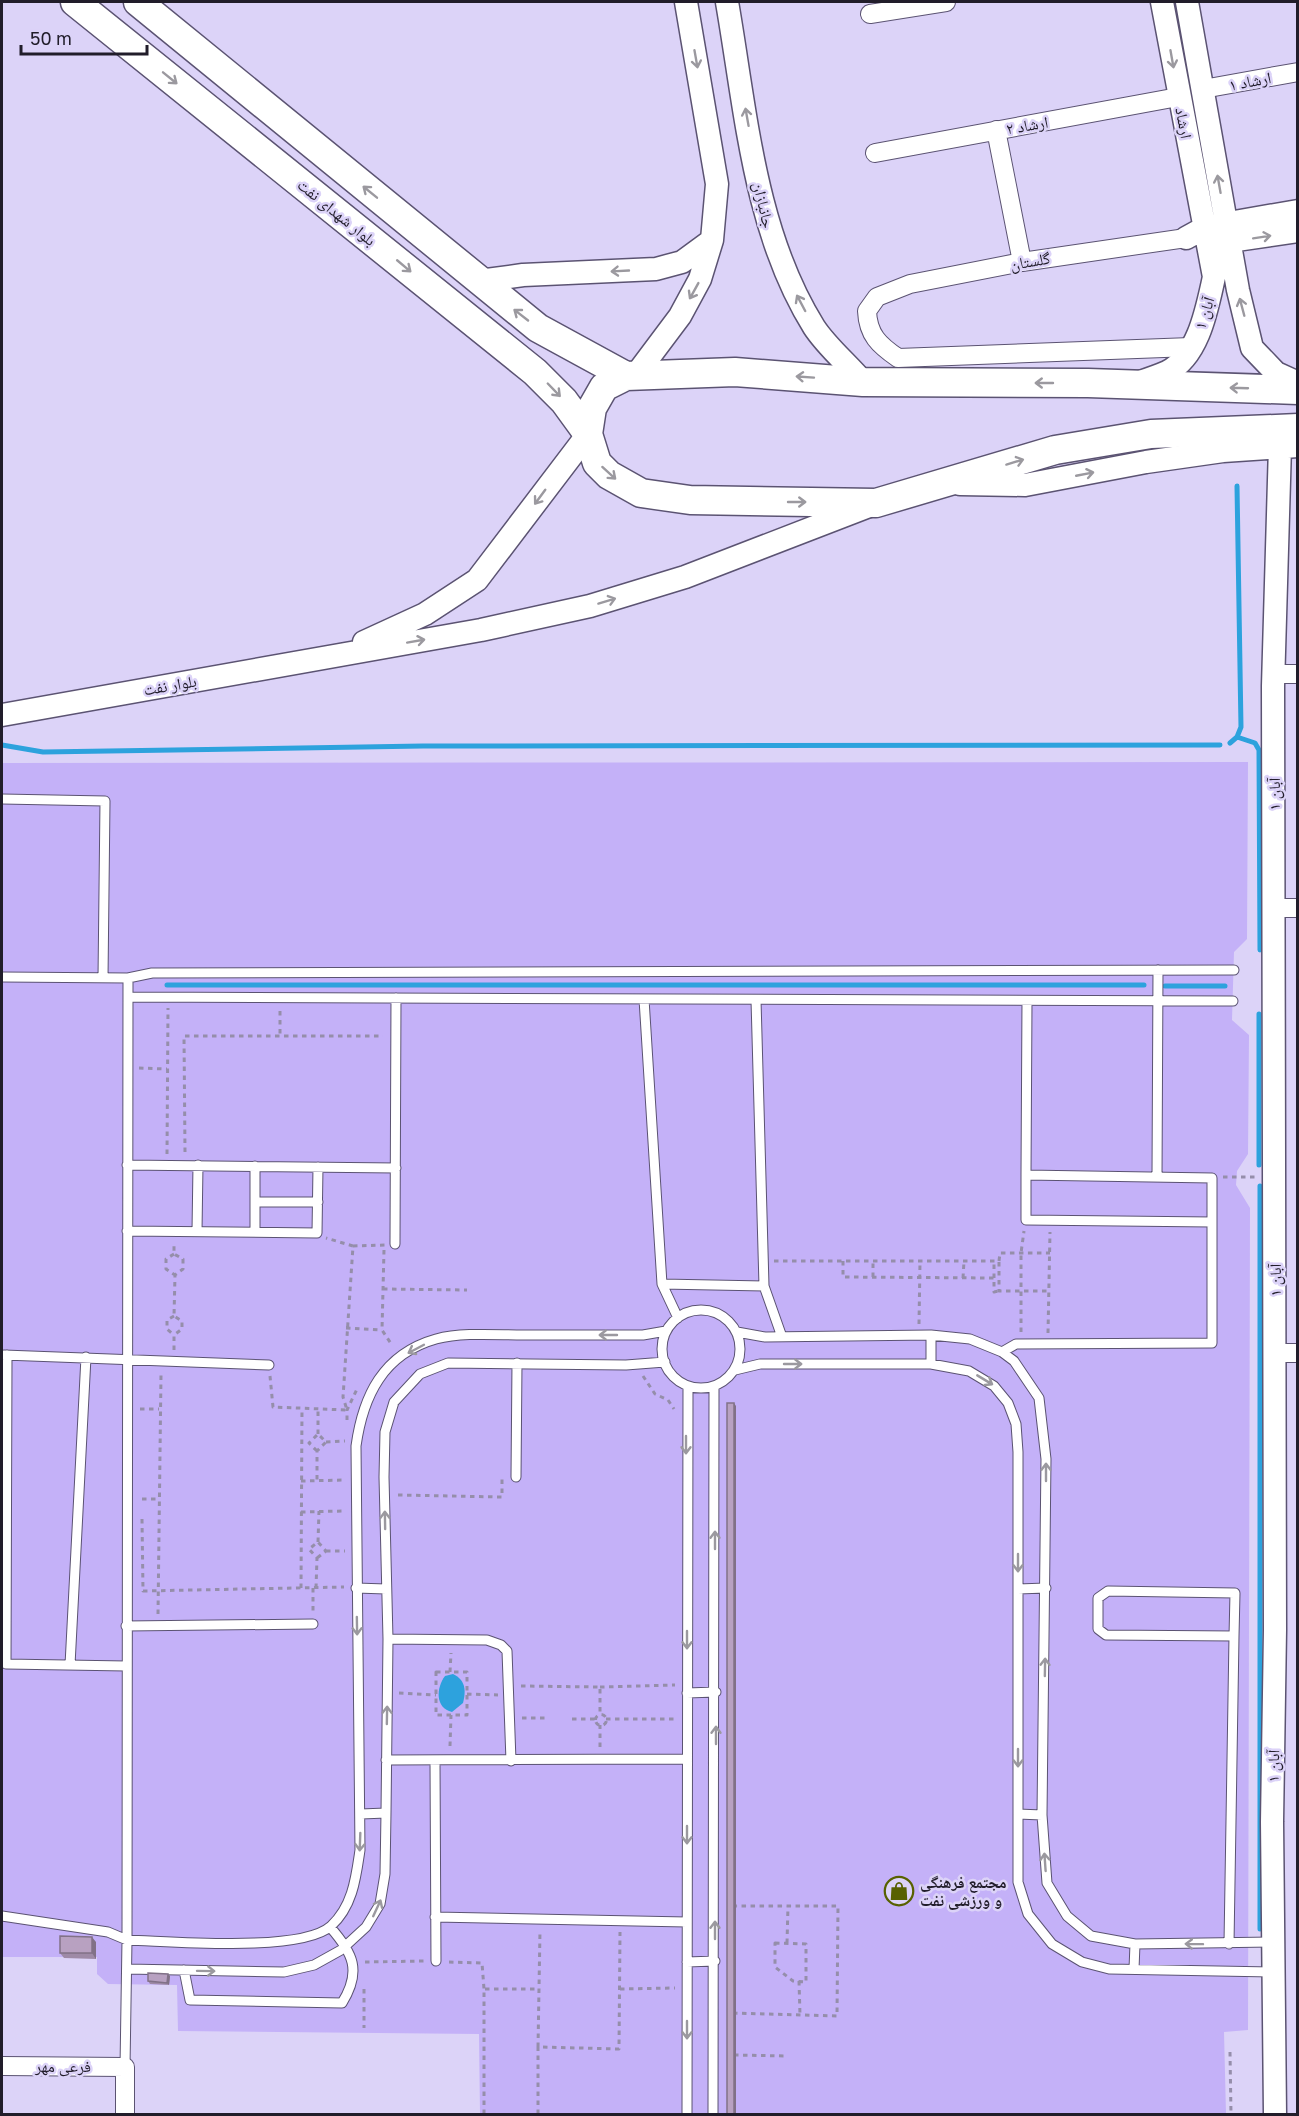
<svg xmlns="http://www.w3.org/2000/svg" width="1299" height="2116" font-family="'Golos Text','Noto Naskh Arabic',sans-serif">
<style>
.garden{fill:#c4b1f8}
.water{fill:#2da2dd}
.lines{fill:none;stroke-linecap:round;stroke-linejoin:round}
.stream{stroke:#2da2dd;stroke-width:5}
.service-casing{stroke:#5b5372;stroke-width:11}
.minor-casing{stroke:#5b5372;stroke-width:20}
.tertiary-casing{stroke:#5b5372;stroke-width:25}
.primary-casing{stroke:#5b5372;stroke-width:31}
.path{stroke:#958eaa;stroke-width:3;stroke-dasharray:4.5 4.5;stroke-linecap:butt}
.service{stroke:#fff;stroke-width:9}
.minor{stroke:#fff;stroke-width:18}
.tertiary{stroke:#fff;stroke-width:22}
.primary{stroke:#fff;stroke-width:28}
.wall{fill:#9e8aa6}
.shaded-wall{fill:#817187}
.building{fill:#b8a1c1;stroke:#817187;stroke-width:1.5}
.oneway{stroke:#9b999f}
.labels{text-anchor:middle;stroke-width:5;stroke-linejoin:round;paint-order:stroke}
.street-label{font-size:16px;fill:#211d2a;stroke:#dcd3f8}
.poi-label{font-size:16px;font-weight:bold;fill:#211d2a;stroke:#dcd3f8;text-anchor:start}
</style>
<rect width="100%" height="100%" fill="#dcd3f8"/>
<path class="garden" d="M1248 762 1247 939 1234 952 1232 1020 1249 1035 1248 1154 1237 1171 1236 1185 1250 1208 1248 2030 1224 2032 1226 2114H480L479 2034 178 2031 177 1985 108 1984 97 1974V1957H2V763Z"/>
<path class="water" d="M453 1674C466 1680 466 1691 463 1703L452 1712C435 1708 436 1688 445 1676Z"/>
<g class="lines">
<path class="stream" d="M1237 737 1255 743 1259 750 1260 950
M1230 743 1237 737 1241 727 1237 486
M2 745 43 752 423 746 1220 745
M167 985H1144
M1165 986H1225
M1259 1165V1014
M1260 1186V1929"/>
<g class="service-casing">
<path id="service" d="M2 799 105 801 103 978
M2 977 128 978 152 973 1234 970
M128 997 1233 1001
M644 999 662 1284 678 1318
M756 1000 764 1286 782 1337
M127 1165 396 1168
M1026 1175 1027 1001
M1157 1177 1158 970
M255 1202H318
M127 1231 317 1233 318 1167
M197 1231 198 1165
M255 1232V1166
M395 1244 396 998
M662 1284 764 1286
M662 1349a39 39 0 1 1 78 0a39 39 0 1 1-78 0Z
M737 1332 765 1337 931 1335 970 1339 1002 1352 1014 1361 1039 1398 1046 1459 1042 1815 1047 1883 1067 1916 1091 1936 1135 1944 1273 1942
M1002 1352 1016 1344 1212 1343V1178L1026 1175V1220L1212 1222
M4 1355 269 1365
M7 1355 6 1664 126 1666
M931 1364V1335
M735 1370 760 1364H931L969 1371 994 1386 1008 1403 1016 1424 1018 1452V1882L1028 1914 1052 1944 1082 1962 1109 1969 1272 1972
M516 1477 517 1363
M356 1588 386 1589
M1018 1589 1046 1588
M126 1626 313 1624
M388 1639 487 1640 501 1645 507 1651 511 1761
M70 1665 86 1357
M687 1693 716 1692
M386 1760 687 1759
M435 1761 436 1961
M361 1814 386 1813
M1018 1814 1042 1815
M2 1916 108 1932 127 1940C170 1941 301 1953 331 1926 353 1906 356 1877 360 1850L356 1446C363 1396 383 1354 436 1339 463 1332 496 1335 523 1335 563 1335 603 1335 643 1335L666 1331
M435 1917 687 1922
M1229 1944 1234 1636 1235 1593 1108 1591 1098 1598V1629L1106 1635 1234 1636
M687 1962 715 1961
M127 1969 284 1972 314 1965 341 1950 366 1927 380 1904 385 1874 386 1813 388 1639 384 1477 385 1432 394 1402 420 1374 448 1363 626 1365 665 1362
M1134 1969 1135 1944
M184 1970 190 2000 342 2003C362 1971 353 1953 330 1927
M125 2067 127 1940 128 978
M687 2114 688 1386
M713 2114 714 1386"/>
</g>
<g class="minor-casing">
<path id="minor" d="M870 14 946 2
M1203 89 1298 72
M996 130 1022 262
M875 153 1178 97
M1186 238 1022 262 910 284 877 297 867 311C868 335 879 345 898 358L1191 347
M1274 674H1298
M1274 908H1298
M1275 1353H1298
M2 2066 125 2067V2114"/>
</g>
<g class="tertiary-casing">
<path id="tertiary" d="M727 2C746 111 754 231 814 327 827 347 848 364 863 382
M1187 2 1238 290 1252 348 1276 373 1298 383
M1186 238 1206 227 1298 211
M1216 243 1298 231
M479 281 523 275 656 269 682 262 712 240
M635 376 680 316 700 279 712 240 717 184 686 2
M1140 382C1149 379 1158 376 1167 372 1199 356 1207 308 1214 277L1162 2
M960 484 1025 485 1146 462 1223 451 1298 446
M364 642 425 614 477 580 588 434
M2 715 481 630 590 606 685 577 869 506
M1275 2114 1272 1822 1275 1630 1273 686 1280 446"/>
</g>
<g class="primary-casing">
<path id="primary" d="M75 2 535 372 564 401 588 434
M138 2 538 328 626 376
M1298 390 1088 383 863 382 735 372 626 376 604 387 592 408 588 434 597 463 609 475 641 493 690 500 876 503 1055 450 1151 434 1298 428"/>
</g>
<path class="path" d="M280 1011V1036
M139 1068 167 1069
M185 1152 184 1036H383
M167 1154 168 1008
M1223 1177H1256
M353 1246 385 1245
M384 1250 382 1330 392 1345
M174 1254 166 1259V1269L175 1275
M774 1261H999L1000 1253H1050
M843 1261V1277L994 1278V1292L999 1291
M999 1262V1291H1049
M873 1277V1261
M963 1278 964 1261
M994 1278V1262
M383 1289 467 1290
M174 1316 167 1320V1329L174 1335
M919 1324 920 1262
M346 1328 382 1330
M1021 1332V1253L1024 1231
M1048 1333 1050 1232
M174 1350V1335L182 1329V1321L174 1316 175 1275 183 1269V1259L174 1254V1242
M270 1376 273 1407 347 1410 343 1397 353 1246 326 1238
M643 1376 655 1394 668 1400 674 1409
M140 1409H159
M347 1420V1410L358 1387
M318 1434V1409
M326 1442 345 1441
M317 1451 309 1443 318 1434 326 1442 317 1451V1480
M301 1481 345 1480
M398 1495 502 1497V1477
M142 1499H159
M301 1512 344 1511
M142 1519 143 1591 344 1587
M318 1542 319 1511
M326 1551H345
M301 1588 302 1408
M313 1588V1613
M316 1588 317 1558 309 1549 318 1542 326 1551 317 1558
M158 1614 161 1374
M436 1672H467V1715H436Z
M450 1672 451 1653
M521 1686 600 1687V1714
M600 1687 675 1685
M399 1693 436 1695
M467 1694 498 1695
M595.5 1720a5.5 5.5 0 1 1 11 0a5.5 5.5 0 1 1-11 0Z
M522 1718H547
M572 1719H595
M606 1719H676
M450 1746 451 1715
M600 1747V1725
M775 1943 806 1944V1982L793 1981 775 1967Z
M787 1943 788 1906
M365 1962 425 1961
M449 1962 482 1963 484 1989
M799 1981 800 2015
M364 1989V2028
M620 1989 675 1988
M733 2013 837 2016 838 1906H735
M538 2047 540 1930
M1230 2052 1231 2114
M734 2055 786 2056
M484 2114V1989H539
M538 2114V2047L619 2049 620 1932"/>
<use href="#service" class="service"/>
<use href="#minor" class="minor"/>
<use href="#tertiary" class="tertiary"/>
<use href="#primary" class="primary"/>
</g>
<path class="wall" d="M96 1942V1959L64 1958 60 1953Z
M168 1974 170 1976 169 1985 150 1984 148 1981Z"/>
<path class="shaded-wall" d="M734 1403 736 1406V2115H734Z
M92 1937 96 1942V1959L92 1953Z
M168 1974 170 1976 169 1985 167 1983Z"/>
<path class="building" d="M727 1403H734V2115H727Z
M60 1936 92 1937V1953H60Z
M148 1973 168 1974 167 1983 148 1981Z"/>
<defs><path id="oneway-shaft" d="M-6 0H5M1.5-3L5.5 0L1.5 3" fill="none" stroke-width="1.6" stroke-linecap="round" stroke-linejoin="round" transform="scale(1.5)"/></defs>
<g class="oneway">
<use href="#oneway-shaft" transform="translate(696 59) rotate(80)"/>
<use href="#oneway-shaft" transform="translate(1172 59) rotate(80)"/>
<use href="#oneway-shaft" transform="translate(170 78) rotate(39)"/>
<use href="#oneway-shaft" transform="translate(747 117) rotate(-100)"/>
<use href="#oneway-shaft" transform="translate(1219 184) rotate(-100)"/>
<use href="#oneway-shaft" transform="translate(370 192) rotate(-141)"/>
<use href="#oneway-shaft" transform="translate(1262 237) rotate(-9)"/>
<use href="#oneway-shaft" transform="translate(404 266) rotate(40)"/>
<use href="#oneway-shaft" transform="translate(620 271) rotate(177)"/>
<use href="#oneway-shaft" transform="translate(694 291) rotate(119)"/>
<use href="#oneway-shaft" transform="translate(801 303) rotate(-118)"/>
<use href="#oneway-shaft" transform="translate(1242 307) rotate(-105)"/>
<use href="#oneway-shaft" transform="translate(521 315) rotate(-142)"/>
<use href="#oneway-shaft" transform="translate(805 377) rotate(-176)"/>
<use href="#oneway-shaft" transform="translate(1044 383) rotate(-180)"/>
<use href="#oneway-shaft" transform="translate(1239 388) rotate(-178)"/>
<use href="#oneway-shaft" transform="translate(554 390) rotate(46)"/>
<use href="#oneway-shaft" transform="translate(1015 462) rotate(-17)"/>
<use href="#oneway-shaft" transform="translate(609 473) rotate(42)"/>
<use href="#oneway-shaft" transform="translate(1085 474) rotate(-11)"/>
<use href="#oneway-shaft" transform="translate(540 497) rotate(126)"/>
<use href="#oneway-shaft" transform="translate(797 502)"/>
<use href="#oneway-shaft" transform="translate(607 601) rotate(-17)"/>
<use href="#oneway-shaft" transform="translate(416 641) rotate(-10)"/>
<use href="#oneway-shaft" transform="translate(608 1335) rotate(180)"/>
<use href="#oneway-shaft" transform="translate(416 1349) rotate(152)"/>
<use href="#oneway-shaft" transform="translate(793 1364)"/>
<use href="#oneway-shaft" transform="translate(985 1380) rotate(31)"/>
<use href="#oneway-shaft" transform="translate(686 1445) rotate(90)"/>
<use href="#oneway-shaft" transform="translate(1046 1472) rotate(-90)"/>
<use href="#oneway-shaft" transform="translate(385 1520) rotate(-91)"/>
<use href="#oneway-shaft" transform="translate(715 1540) rotate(-90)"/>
<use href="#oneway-shaft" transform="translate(1018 1563) rotate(90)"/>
<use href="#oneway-shaft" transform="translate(357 1626) rotate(89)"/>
<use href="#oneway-shaft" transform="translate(687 1640) rotate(90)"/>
<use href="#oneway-shaft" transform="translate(1045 1667) rotate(-89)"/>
<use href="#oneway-shaft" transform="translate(387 1715) rotate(-89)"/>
<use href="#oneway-shaft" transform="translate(716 1735) rotate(-90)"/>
<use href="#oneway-shaft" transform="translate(1018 1758) rotate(90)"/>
<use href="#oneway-shaft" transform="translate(687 1835) rotate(90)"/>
<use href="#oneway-shaft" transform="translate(360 1842) rotate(92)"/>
<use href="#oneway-shaft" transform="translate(1045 1862) rotate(-94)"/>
<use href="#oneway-shaft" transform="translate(377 1908) rotate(-65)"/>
<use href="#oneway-shaft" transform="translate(715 1930) rotate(-90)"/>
<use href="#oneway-shaft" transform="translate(1194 1944) rotate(-179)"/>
<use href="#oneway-shaft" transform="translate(206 1971) rotate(1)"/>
<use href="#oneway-shaft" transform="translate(687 2030) rotate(90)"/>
</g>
<defs>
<g id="shop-ring" transform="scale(1.5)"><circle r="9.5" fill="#dcd3f8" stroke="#586100" stroke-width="1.5"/><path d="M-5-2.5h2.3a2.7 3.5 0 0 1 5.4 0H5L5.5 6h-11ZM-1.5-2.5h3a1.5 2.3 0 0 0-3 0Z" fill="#586100"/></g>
</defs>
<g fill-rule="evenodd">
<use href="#shop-ring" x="899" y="1891"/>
</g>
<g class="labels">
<g class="street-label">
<text transform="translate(1250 81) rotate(-11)" y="6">ارشاد ۱</text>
<text transform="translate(1184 123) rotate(79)" y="6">ارشاد</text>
<text transform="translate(1027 125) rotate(-10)" y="6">ارشاد ۲</text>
<text transform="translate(764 205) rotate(77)" y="6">جانبازان</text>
<text transform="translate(337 212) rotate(39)" y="6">بلوار شهدای نفت</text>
<text transform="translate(1030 261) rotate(-10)" y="6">گلستان</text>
<text transform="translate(1204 313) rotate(-72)" y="6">آبان ۱</text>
<text transform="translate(170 685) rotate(-10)" y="6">بلوار نفت</text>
<text transform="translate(1274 794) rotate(-90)" y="6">آبان ۱</text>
<text transform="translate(1275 1280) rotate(-90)" y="6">آبان ۱</text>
<text transform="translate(1273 1766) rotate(-89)" y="6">آبان ۱</text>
<text x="63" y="2072">فرعی مهر</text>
</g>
<g class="poi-label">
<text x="920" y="1888">مجتمع فرهنگى<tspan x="920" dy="18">و ورزشى نفت</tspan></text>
</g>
</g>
<rect width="1299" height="2116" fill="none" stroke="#211d2a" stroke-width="6"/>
<path d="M21 45v9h126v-9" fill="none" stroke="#211d2a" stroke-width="3"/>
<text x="30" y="45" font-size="18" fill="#211d2a" stroke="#dcd3f8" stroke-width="4.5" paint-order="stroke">50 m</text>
</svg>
